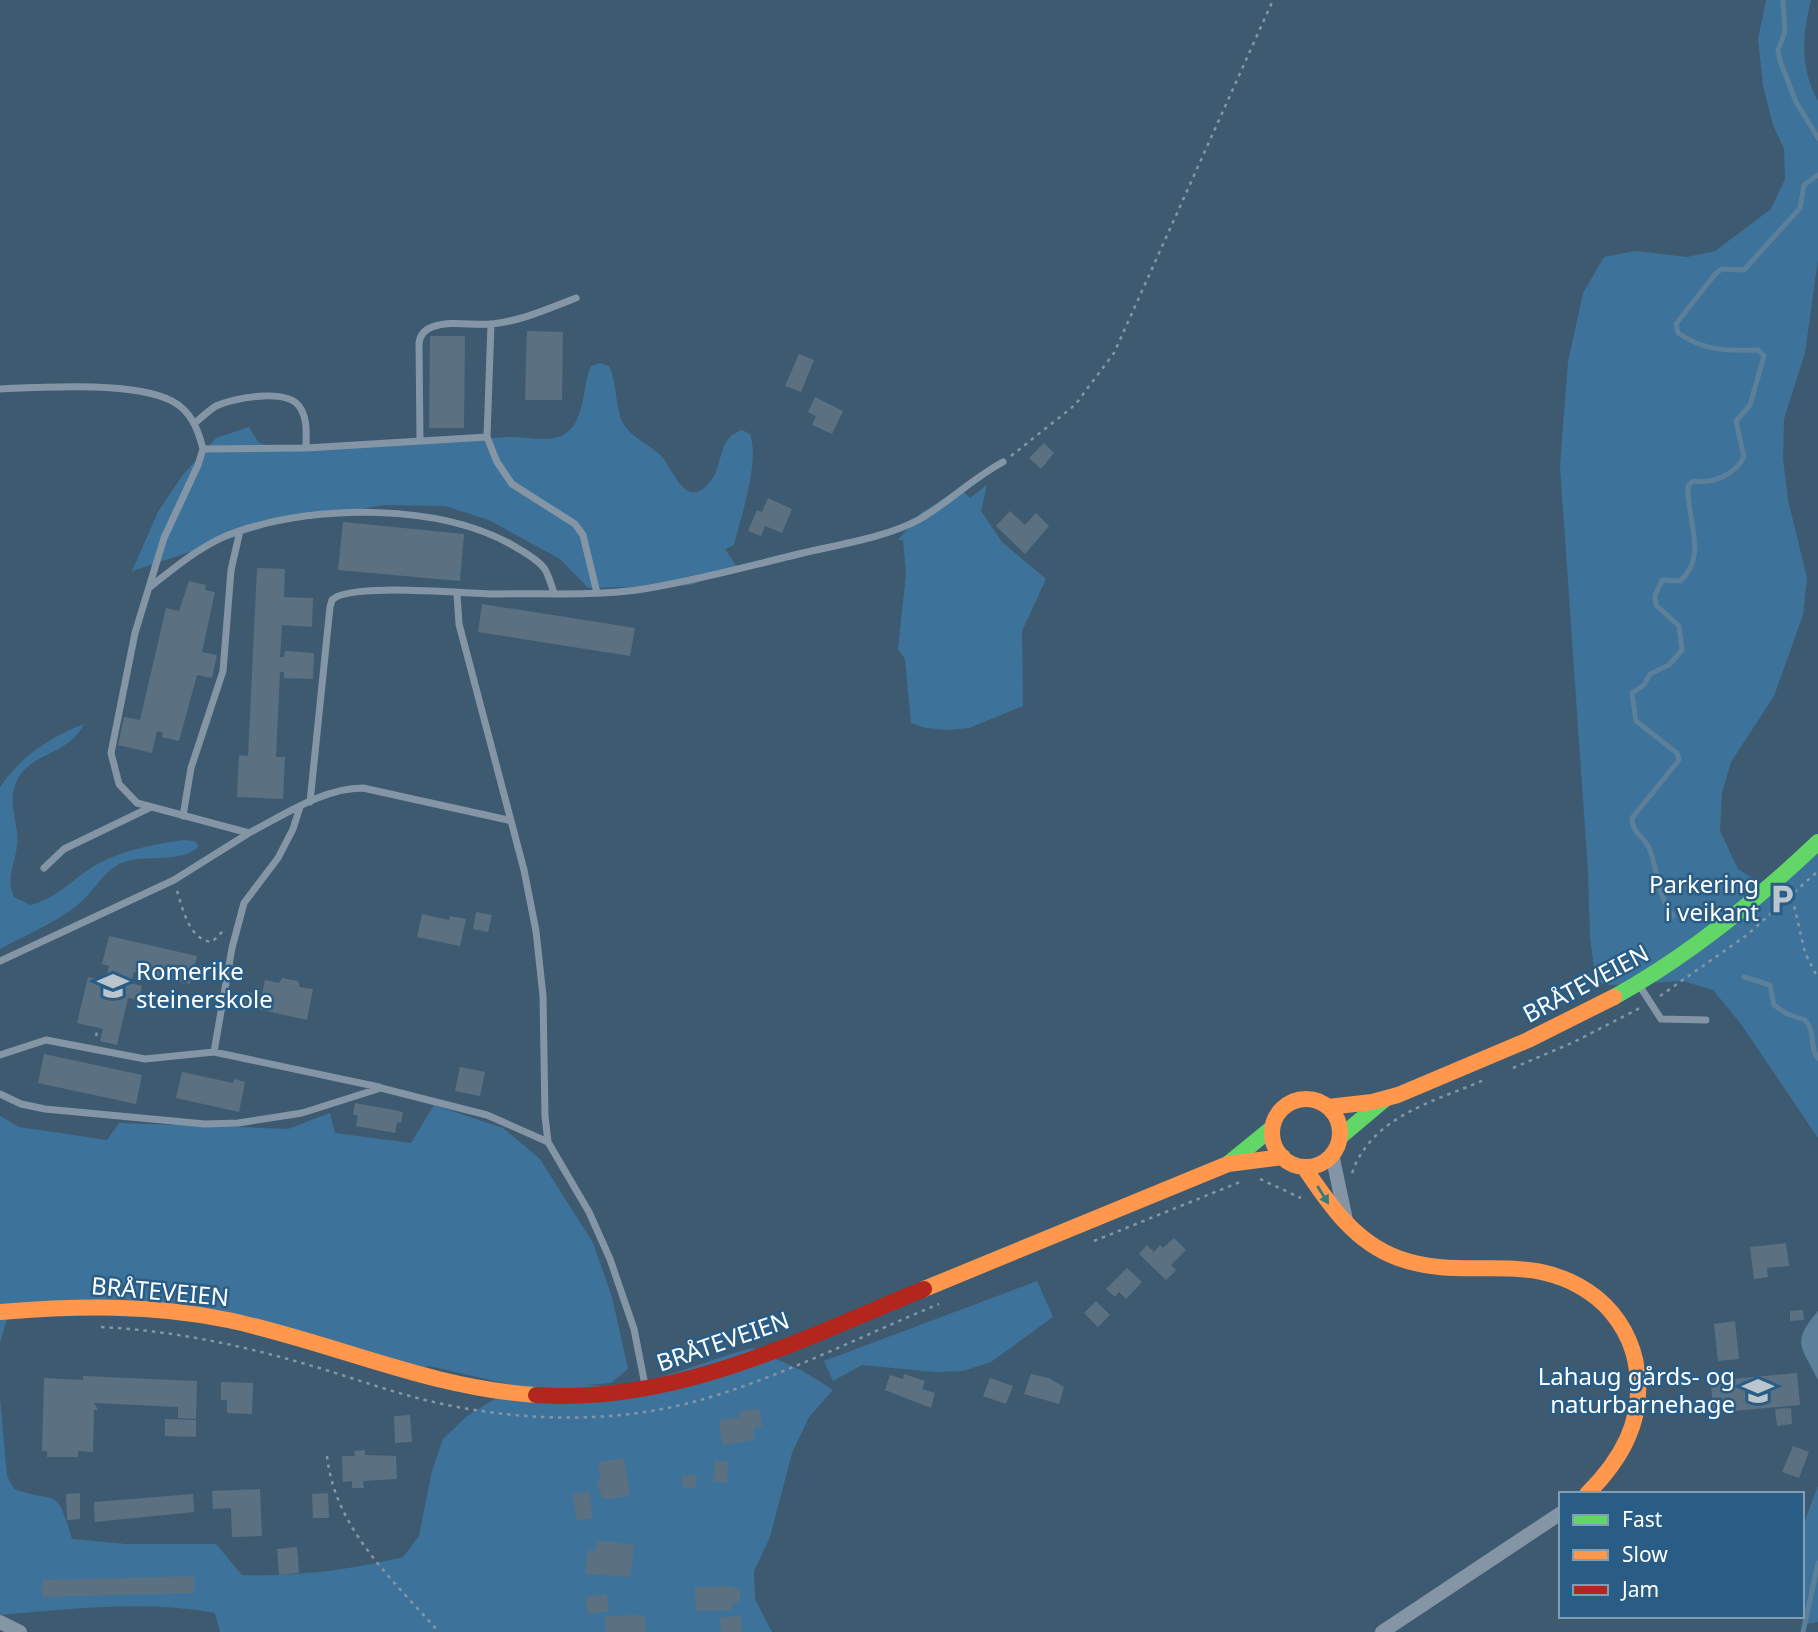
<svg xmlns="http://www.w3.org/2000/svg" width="1818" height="1632" font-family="'Noto Sans',sans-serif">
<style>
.green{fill:#3d739a}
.water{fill:#5c7f9a}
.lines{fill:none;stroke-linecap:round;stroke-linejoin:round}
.stream{stroke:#5c7f9a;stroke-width:5}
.building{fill:#5b7182}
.path{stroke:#8496a6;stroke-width:2.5;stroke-dasharray:3.5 5;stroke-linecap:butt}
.lane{stroke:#8496a6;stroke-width:7}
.street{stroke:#8496a6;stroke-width:14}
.fast{stroke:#63d668;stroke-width:16}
.slow{stroke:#ff974d;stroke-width:16}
.jam{stroke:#b3261e;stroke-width:16}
.oneway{fill:#387b7e}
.labels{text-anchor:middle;stroke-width:5;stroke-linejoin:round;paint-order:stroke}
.poi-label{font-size:24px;fill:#fff;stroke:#295d85;text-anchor:end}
.street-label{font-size:24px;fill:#fff;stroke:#295d85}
</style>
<rect width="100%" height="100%" fill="#3e5a70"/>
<path class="green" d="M1766 0H1811C1802 36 1800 68 1818 101V259L1805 353 1784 419 1783 459 1788 500 1807 578 1803 615 1774 696 1731 762 1722 793 1720 831 1738 869 1760 883 1818 839V1138L1741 1024 1713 990 1683 981 1610 985 1596 982 1590 937 1588 872 1560 466 1568 362 1583 293 1604 257 1635 251 1687 257 1715 251 1771 209 1785 179 1784 149 1773 125 1763 86 1758 39Z
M600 363 609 366C617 383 615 402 621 419 630 440 651 443 664 459 674 473 687 510 710 482 725 463 716 439 742 430L750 434C760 462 741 516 734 545L725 549 737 567 691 585 588 588 560 559 489 520 445 506 385 505 277 523 132 571 158 512 182 476 216 438 249 427 258 442 273 448C351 443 430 444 507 437 526 436 548 444 565 434 586 420 582 386 591 366Z
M987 485 981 511 1002 542 1046 579 1022 631 1023 706 969 728 948 730 926 728 911 723 905 659 898 649 906 573 903 540H898L921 513 960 488 970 498Z
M84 724C66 760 19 751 13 794 11 811 19 828 17 844 16 863 5 877 14 897L31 905C56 898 70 882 91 868 118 851 153 844 185 840L194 841 199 846C183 863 149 855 127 861 105 868 99 885 83 900 61 921 27 934 0 949V787C23 755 47 739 84 724Z
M434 1105 503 1128 540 1159 593 1243 612 1297 628 1369 611 1383 587 1385C645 1391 697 1362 752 1348L803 1371 833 1390 809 1417 792 1453 770 1537 754 1571 755 1599 772 1632H220L215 1613C145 1600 70 1609 0 1615V1398L7 1476 14 1489C58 1505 56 1484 72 1539L126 1544H216L242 1575C296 1577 350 1570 403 1557L419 1536 432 1471 443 1439 467 1416 516 1386 429 1366 421 1368 152 1308 7 1319 0 1343V1116L19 1127 107 1140 119 1123 288 1129 330 1113 335 1133 411 1143Z
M1037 1281 1053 1317 991 1362 963 1371 935 1372 862 1365 833 1381 824 1361Z
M1818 1486V1622L1805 1624 1800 1616H1802V1528Z"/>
<path class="water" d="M1818 1311V1380C1802 1346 1790 1344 1818 1311Z"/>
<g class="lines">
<path class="stream" d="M1783 0 1785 32 1778 50 1780 61 1796 102 1818 138
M1673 916C1658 897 1658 872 1650 850 1645 836 1632 834 1632 818L1679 760 1677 753 1636 721 1632 693 1644 685 1650 674 1669 665 1682 650 1679 626 1656 605 1655 596 1662 580 1680 581C1709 556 1686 518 1688 486L1693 481C1712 484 1735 475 1744 457L1736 421 1750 405 1764 356 1758 350C1728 351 1704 351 1678 333L1676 324 1716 273 1722 269 1744 270 1800 208 1804 185 1818 175
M1744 977 1770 985 1774 1005 1787 1014 1805 1020C1816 1031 1809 1048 1818 1058
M1803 1632 1818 1563"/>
</g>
<path class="building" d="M527 331 563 332 562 400H525Z
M430 336H465L464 428H429Z
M799 354 814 360 801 392 785 386Z
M815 397 843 411 832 434 812 425 816 416 808 412Z
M1044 443 1054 453 1041 469 1029 458Z
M768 498 792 509 782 533 765 526 761 536 748 531 757 510 762 512Z
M1010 511 1025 525 1036 513 1049 526 1025 554 996 526Z
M343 522 464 534 460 581 338 570Z
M257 568 285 569 284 597 313 598 312 627 282 625 280 657H284L285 651 314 653 313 679 284 678V672H280L276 757H285L283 799 237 797 239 755 248 756Z
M189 581 206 585 205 590 215 592 202 652 217 655 212 678 197 675 179 741 162 737 163 733 157 731 152 753 118 745 124 717 140 720 166 608 179 611Z
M482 604 635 628 630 656 478 632Z
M476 912 492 915 488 932 473 929Z
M422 914 449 920 450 916 466 919 460 946 417 937Z
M109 936 197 956 190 984 134 972 131 983 142 986 139 1000 128 998 117 1045 100 1041 103 1029 77 1023 88 977 105 981 109 966 102 964Z
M282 978 298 981 300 987 313 989 307 1020 244 1006 247 992 262 995 265 980 279 983Z
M44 1054 142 1075 136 1104 38 1083Z
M460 1067 485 1072 480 1096 455 1091Z
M182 1072 233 1083 234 1079 245 1082 239 1112 176 1098Z
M355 1103 399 1111 403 1113 401 1123 397 1122 395 1133 356 1126 358 1116 353 1114Z
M1174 1238 1186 1250 1171 1265 1176 1270 1166 1280 1139 1254 1147 1245 1154 1252 1160 1245 1163 1248Z
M1786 1243 1789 1266 1767 1268 1768 1277 1754 1279 1750 1247Z
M1127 1268 1142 1282 1126 1299 1119 1292 1115 1297 1106 1289Z
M1096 1301 1110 1315 1098 1327 1084 1313Z
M1803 1310 1804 1320 1790 1321V1311Z
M1735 1321 1739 1359 1718 1361 1714 1324Z
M1797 1373 1800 1405 1713 1413 1711 1381Z
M904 1374 925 1381 922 1389 935 1393 931 1408 885 1390 890 1375 903 1379Z
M1031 1374 1049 1378 1064 1387 1059 1404 1024 1394Z
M83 1376 197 1381 196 1419 178 1418V1407L94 1403 98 1410H94L93 1452 78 1451V1457H47V1451H42L44 1378 83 1380Z
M990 1378 1013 1386 1006 1404 983 1396Z
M221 1382 253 1383 252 1414 227 1413V1400H221Z
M1791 1408 1792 1424 1777 1426 1775 1409Z
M759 1409 762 1427 753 1428 754 1440 722 1445 719 1420 740 1417 739 1411Z
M410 1415 412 1442 395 1443 394 1416Z
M165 1419 196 1420V1437L165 1436Z
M1793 1446 1809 1452 1799 1478 1782 1472Z
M365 1450V1455L396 1456 397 1479 363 1481 364 1488H352V1481L343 1482 342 1456H355L354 1451Z
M624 1458 630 1496 603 1499 596 1481 601 1480 598 1462Z
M715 1460 728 1461 727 1483 713 1482Z
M683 1475H697L696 1488 682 1487Z
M260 1489 262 1536 232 1537 231 1508 213 1509 212 1491Z
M589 1491 593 1518 577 1521 573 1494Z
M80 1493V1519L67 1520 66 1494Z
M328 1493 329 1518H313L312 1494Z
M193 1494 194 1512 95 1522 94 1502Z
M597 1540 634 1545 630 1577 585 1574 588 1550 596 1551Z
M297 1547 299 1573 279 1575 277 1549Z
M194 1576V1593L42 1597V1580Z
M731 1586 740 1590V1602L733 1603 732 1610 696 1611 695 1587Z
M607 1594 609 1611 588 1614 585 1597Z
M638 1615 645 1617 646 1632H606L605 1616Z
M741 1616 742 1632H721L720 1617Z"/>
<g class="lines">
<path class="path" d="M1011 456 1075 405 1114 353 1273 0
M177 891C183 909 189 940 212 942L223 931
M1790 899 1794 905 1805 953 1818 978
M1660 996 1747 935 1818 871
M96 1036 98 1028
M1513 1068 1574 1042 1640 1008
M1352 1173C1372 1116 1433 1102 1484 1080
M1260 1179 1301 1198
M1094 1241 1240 1182
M101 1327C180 1331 254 1348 329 1371 361 1381 393 1392 425 1400 512 1421 606 1425 693 1402 773 1381 861 1336 939 1304
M327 1456C335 1529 393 1580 439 1632"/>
<path class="lane" d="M0 389C42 387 135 381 172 401 191 411 198 429 203 449L306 448 487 437 497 462 512 484 575 524 583 535 597 593
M195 423C202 417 208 411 216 406 233 398 286 388 299 406 308 418 306 434 306 448
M487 437 491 324
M420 441 419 343C420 335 424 330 432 327 451 320 472 326 492 324 521 321 550 308 576 298
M203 449 198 465 164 538 135 633 111 753 119 784 137 803 249 833C284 815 323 788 363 788L508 820
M150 587C178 565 205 542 239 531 320 505 439 503 514 546 525 553 536 558 544 568 549 575 551 585 554 593
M457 594 459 624 524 870 536 931 543 996 545 1116 548 1142 589 1212 610 1259 634 1329 645 1385
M310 802 330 607 332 600C347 582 468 594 498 594 544 593 591 596 637 590 692 582 748 566 803 553 841 544 885 538 920 519 949 502 973 478 1003 462
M183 816 191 768 223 671 231 570 240 531
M44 868 64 849 149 808
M0 961 174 880 249 833
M1639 985 1661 1019 1706 1020
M214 1052 232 948 244 903 278 858 293 829 300 807
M0 1055 46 1040 145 1059 214 1052 379 1087
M0 1094 21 1104 45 1109 205 1124 238 1123 302 1113 381 1088 487 1115 548 1142"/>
<path class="street" d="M1332 1154 1346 1220
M0 1622 20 1632
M1382 1632 1561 1513"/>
<path class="fast" d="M1614 997C1690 955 1756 901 1818 842
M1340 1137 1384 1100
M1229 1163 1272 1128"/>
<path class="slow" d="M1272 1133a34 34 0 1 1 68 0a34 34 0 1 1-68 0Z
M1328 1107 1372 1102 1398 1095 1528 1040 1614 997
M1304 1167C1329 1204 1354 1242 1398 1258 1469 1284 1531 1246 1597 1298 1619 1316 1634 1343 1637 1371 1644 1421 1621 1460 1587 1494
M924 1289 1228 1164 1283 1157
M0 1312C76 1306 152 1304 228 1320 332 1342 428 1388 536 1395"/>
<path class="jam" d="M536 1395C674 1405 800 1340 924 1289"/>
</g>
<defs><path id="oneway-solid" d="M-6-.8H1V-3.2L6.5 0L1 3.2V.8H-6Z" transform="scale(1.75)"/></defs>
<use class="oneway" href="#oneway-solid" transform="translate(1323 1195) rotate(58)"/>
<defs>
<g id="parking-bare" transform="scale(2.415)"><path d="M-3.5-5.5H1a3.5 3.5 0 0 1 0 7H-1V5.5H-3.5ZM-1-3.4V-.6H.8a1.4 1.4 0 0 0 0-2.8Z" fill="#bbc5cd" stroke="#295d85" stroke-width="2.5" paint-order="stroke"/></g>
<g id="school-bare" transform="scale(2.415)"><path d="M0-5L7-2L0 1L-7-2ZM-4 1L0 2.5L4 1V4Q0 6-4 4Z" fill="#bbc5cd" stroke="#295d85" stroke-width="2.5" paint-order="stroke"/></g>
</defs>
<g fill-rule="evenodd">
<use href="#parking-bare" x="1782" y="899"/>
<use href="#school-bare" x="113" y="986"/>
<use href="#school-bare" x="1758" y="1391"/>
</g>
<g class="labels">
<g class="poi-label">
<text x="1759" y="893">Parkering<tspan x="1759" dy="28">i veikant</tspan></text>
<text x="136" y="980" text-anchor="start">Romerike<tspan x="136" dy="28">steinerskole</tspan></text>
<text x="1735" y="1385">Lahaug gårds- og<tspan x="1735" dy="28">naturbarnehage</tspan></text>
</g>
<g class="street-label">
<text transform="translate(1586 984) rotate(-28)" y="8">BRÅTEVEIEN</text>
<text transform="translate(160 1292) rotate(5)" y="8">BRÅTEVEIEN</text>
<text transform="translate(723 1342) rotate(-19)" y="8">BRÅTEVEIEN</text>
</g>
</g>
<rect x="1559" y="1492" width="245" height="126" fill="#295d85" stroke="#7f9eb6" stroke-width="2"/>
<rect x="1573" y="1515" width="35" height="10" fill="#63d668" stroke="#7f9eb6" stroke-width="2"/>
<text x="1622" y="1527" font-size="21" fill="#ffffff">Fast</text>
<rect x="1573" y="1550" width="35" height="10" fill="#ff974d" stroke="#7f9eb6" stroke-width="2"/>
<text x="1622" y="1562" font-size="21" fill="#ffffff">Slow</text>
<rect x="1573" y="1585" width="35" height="10" fill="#b3261e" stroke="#7f9eb6" stroke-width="2"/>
<text x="1622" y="1597" font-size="21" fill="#ffffff">Jam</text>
</svg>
